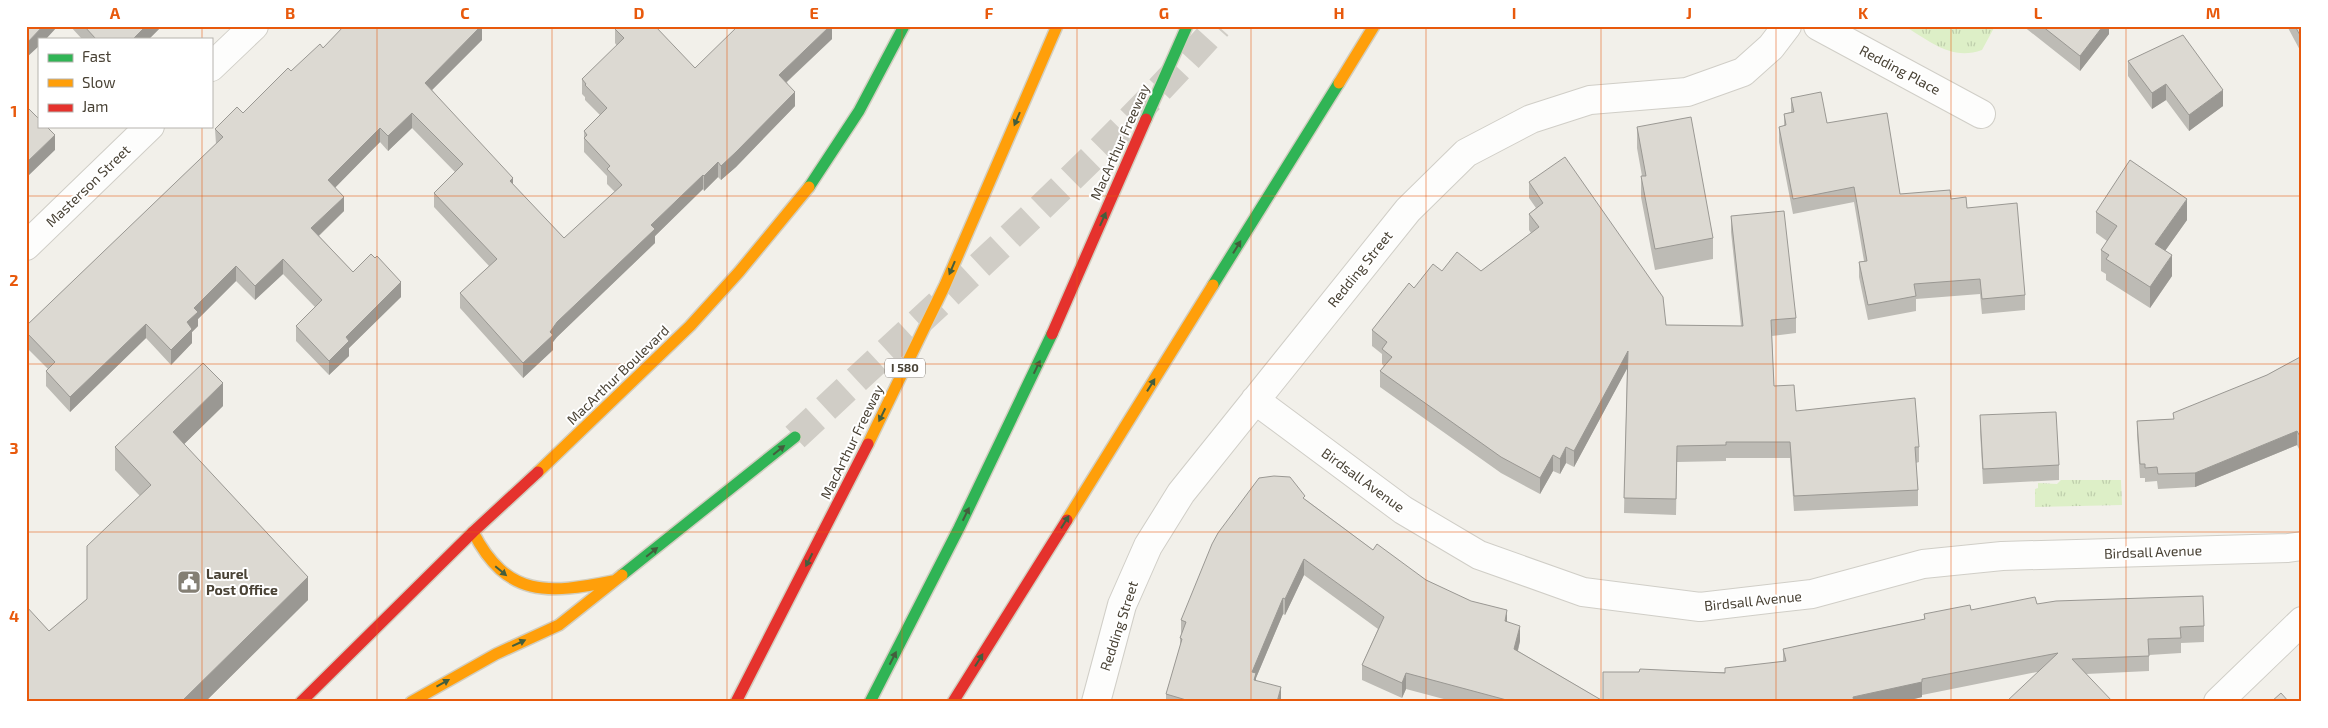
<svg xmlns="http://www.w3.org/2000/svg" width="2328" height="728" font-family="'Exo 2',sans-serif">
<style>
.grass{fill:url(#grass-tufts)}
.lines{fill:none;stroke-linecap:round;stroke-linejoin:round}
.secondary-tunnel{stroke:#d0cdc6;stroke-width:28;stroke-dasharray:28 14;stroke-linecap:butt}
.street-casing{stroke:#d0cec7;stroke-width:30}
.fast-casing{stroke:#d2cec0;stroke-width:14}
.slow-casing{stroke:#d2cec0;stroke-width:14}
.jam-casing{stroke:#d2cec0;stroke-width:14}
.street{stroke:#fdfdfc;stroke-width:28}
.fast{stroke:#30b455;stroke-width:11}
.slow{stroke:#ff9f0a;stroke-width:11}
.jam{stroke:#e5322d;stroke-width:11}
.wall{fill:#bdbbb5}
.shaded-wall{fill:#9a9893}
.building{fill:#dcd9d2;stroke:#9a9893}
.oneway{fill:#435e3d}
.grid{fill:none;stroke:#e8590c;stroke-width:1;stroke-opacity:0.55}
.labels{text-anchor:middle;stroke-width:4;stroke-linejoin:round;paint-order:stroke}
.shield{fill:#fff;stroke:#807b72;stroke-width:1}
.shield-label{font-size:12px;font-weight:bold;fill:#494235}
.street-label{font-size:14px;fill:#494235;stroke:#fff}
.poi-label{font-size:14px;font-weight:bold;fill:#494235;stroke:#fff;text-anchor:start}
.neatline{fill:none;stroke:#e8590c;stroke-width:2}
.grid-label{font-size:16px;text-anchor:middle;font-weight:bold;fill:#e8590c}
</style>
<defs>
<pattern id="grass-tufts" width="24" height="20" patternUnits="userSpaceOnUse" patternTransform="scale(1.25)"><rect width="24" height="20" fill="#ddefc7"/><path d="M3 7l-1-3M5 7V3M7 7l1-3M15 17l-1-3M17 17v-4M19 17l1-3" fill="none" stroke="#bfceac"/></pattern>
</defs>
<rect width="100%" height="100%" fill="#f2f0ea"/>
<path class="grass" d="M1904 26H1995L1982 50C1951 61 1930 41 1904 26Z
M2061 480H2121L2122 505 2035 507V489L2038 488V483L2057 484Z"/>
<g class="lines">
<path class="secondary-tunnel" d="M795 437C938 303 1087 172 1218 26"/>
<g class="street-casing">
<path id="street" d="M1818 26 1981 114
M211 67 254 26
M26 246 150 126
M1255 400 1403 510 1479 555 1583 592 1700 607 1812 594 1923 564 2002 556 2288 548 2302 546
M1096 702 1122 605 1148 546 1181 493 1408 210 1466 153 1531 119 1590 100 1687 92 1743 72 1771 47 1787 26
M2218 702 2302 621"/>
</g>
<g class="fast-casing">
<path id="fast" d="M1146 119 1187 26
M809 187 859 111 904 26
M1213 285 1339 83
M622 575 795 437
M870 702 959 528 1052 334"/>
</g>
<g class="slow-casing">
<path id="slow" d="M1339 83 1374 26
M868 444 945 285 1057 26
M538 472 690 326 739 272 809 187
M1067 520 1213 285
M473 532C507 598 548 594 613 581
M411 702 496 654 559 625 622 575"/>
</g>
<g class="jam-casing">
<path id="jam" d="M1052 334 1146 119
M301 702 473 532 538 472
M736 702 868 444
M953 702 1067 520"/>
</g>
<use href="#street" class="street"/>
<use href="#fast" class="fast"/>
<use href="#slow" class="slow"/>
<use href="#jam" class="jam"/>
</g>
<path class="wall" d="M70 26H162L149 39H82Z
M482 26V40L432 90 513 185 564 238 615 192 607 184V176L584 152V131L600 115 585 100V97L582 94V79L617 46 615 43V29L695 68 832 26V39L787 82 795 106 736 167 721 180 718 177 704 191 703 189 655 236V243L557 337 553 342V350L523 378 460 308V293L489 266 434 207V193L455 172 412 128 388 151 380 142 335 187 344 211 319 236 353 272 401 297 349 348V356L329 375 296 341V326L315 307 283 274 255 300 236 281 198 319V326L192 332V343L171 365 146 338 70 412 46 386V371L48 369 26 347V326L216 144 215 129 243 113 291 71 323 48Z
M1620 26H1643L1620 29Z
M2023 26H2109V34L2080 71Z
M2287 26H2302V54Z
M2128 61 2223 106 2189 131 2166 100 2152 109 2128 76Z
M1791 98 1827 123 1900 194 1951 199 1967 208 2025 295V310L1982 314 1980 294 1916 299V311L1868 320 1859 277V262L1864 261 1854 202 1793 214 1779 142V127L1784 126V114L1791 112Z
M1637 127 1713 238V259L1655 270 1641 197V176H1642L1637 148Z
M1529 182 1666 325 1741 326 1731 232V216L1796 318V333L1772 336 1774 386 1796 411 1919 447V462L1916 463 1918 490V506L1794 511 1790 458H1726V461L1677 462 1676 515 1624 513 1627 368 1574 467 1566 463 1560 474 1553 471 1540 494 1501 473 1380 387V371L1384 366 1382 364V354L1372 346V330L1414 288 1442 271H1481L1531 233 1529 230V214L1536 208 1529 198Z
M2096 212 2187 220 2165 251 2172 276 2150 308 2106 280V274L2101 271V250L2107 241 2096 233Z
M2302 356V455L2297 445 2195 487 2158 489 2157 481 2145 482V478H2140L2137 435V421L2173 419 2267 375Z
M223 406 184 444 308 600 205 702H26L49 631 87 599 140 496 115 470V447Z
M1980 415 2059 465V480L1983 484 1980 431Z
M1305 499 1373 550 1426 580 1507 622 1520 641 1518 651 1603 701 1639 672H1725V668L1783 662V649L1924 619V614L2037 604 2204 626V642L2181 643V653L2149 655V671L2086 674 2037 672 1922 695V697L1902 702H1455L1406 689 1402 698 1362 680V665L1378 629 1304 575 1285 615 1283 614 1256 678V681L1281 702H1166V694L1180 647V638L1181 635V620Z"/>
<path class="shaded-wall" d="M43 26H58L46 39H39V46L26 58V44Z
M146 26H162L149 39H133Z
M481 26H482V40L425 97V83Z
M830 26H832V39L779 89V75Z
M2103 26H2109V34L2080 71V56Z
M27 72V87L26 88V73Z
M2166 84V100L2152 109V93Z
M2223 90V106L2189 131V115Z
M795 92V106L736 167 721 180V166Z
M412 113V128L388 151V136Z
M380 128V142L328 195V180Z
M55 135V150L26 178V163Z
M718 162V177L704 191V176Z
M703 175V189L655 236V243L557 337 553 342V350L523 378V363L557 322 651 225Z
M513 178V193L510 181Z
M344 197V211L311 243V228Z
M2187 199V220L2155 265V244Z
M2172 255V276L2150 308V287Z
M283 259V274L255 300V286Z
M236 266V281L198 319V326L192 332V343L171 365V350L194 308Z
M401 282V297L349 348V356L329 375V361L346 337Z
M146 324V338L70 412V397Z
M1628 351V367L1574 467V451Z
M223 383V406L173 455V432Z
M2297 431V445L2195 487V473Z
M1566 447V463L1560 474V459Z
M1553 455V471L1540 494V478Z
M1304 559V575L1285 615V599Z
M308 577V600L205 702H181Z
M1283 598V614L1256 678V689L1252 672Z
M1507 610V626L1505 621Z
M1520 626V641L1514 665V649Z
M1406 673V689L1402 698V683Z
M1922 682V697L1902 702H1853V697Z
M1281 687V702H1277Z"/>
<path class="building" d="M26 26H43L26 44Z
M84 26H146L133 39H96Z
M344 26H481L425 83 513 178 510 181 564 238 622 185 607 169 610 166 584 138 587 135 584 131 607 108 585 85 586 84 582 79 624 38 615 29 618 26H655L695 68 738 26H830L779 75 795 92 736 152 721 166 718 162 704 176 703 175 651 225 655 229 557 322 550 332 553 335 523 363 460 293 497 259 434 193 463 164 412 113 388 136 380 128 328 180 344 197 311 228 353 272 371 254 375 258 377 256 401 282 346 337 349 341 329 361 296 326 322 300 283 259 255 286 236 266 194 308 198 312 187 322 192 329 171 350 146 324 70 397 46 371 55 362 26 332V326L223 137 215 129 237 107 243 113 288 68 291 71 320 44 323 48Z
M2042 26H2103L2080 56Z
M2295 26H2302V39Z
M2183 35 2223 90 2189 115 2166 84 2152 93 2128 61Z
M1821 92 1827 123 1887 113 1900 194 1950 190 1951 199 1966 197 1967 208 2017 203 2025 295 1982 299 1980 279 1914 284 1916 296 1868 305 1859 262 1867 261 1854 187 1793 199 1779 127 1786 125 1784 114 1794 112 1791 98Z
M26 106 39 119V126H46L55 135 26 163Z
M1691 117 1713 238 1655 249 1641 176H1646L1637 127Z
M1565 157 1663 297 1666 325 1743 326 1731 216 1784 211 1796 318 1771 320 1774 386 1794 385 1796 411 1915 398 1919 447H1915L1918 490 1794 496 1790 442H1726V445L1677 446 1676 499 1624 498 1628 351 1574 451 1566 447 1560 459 1553 455 1540 478 1501 457 1380 371 1392 357 1382 349 1387 342 1372 330 1409 283 1414 288 1433 264 1442 271 1457 252 1481 271 1539 227 1529 214 1543 203 1529 182Z
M2130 160 2187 199 2155 244 2172 255 2150 287 2106 259 2109 255 2101 250 2117 226 2096 212Z
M2302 356V440L2297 431 2195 473 2158 474 2157 467 2145 468V464H2140L2137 421 2174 419 2173 413 2267 375Z
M203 363 223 383 173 432 308 577 181 702H26V606L49 631 87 599V546L151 485 115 447Z
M2056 412 2059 465 1983 469 1980 415Z
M1274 476 1290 477 1305 496 1303 498 1373 550 1377 544 1426 580 1471 601 1507 610 1505 621 1520 626 1514 649 1603 701V672H1639L1640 669 1725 673V668L1786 661 1783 649 1925 619 1924 614 1970 605 1971 610 2035 597 2037 604 2056 601 2203 596 2204 626 2180 627 2181 638 2148 639 2149 656 2072 659 2113 702H2006L2058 653 1922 679V682L1853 697 1854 702H1514L1406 673 1402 683 1362 665 1384 617 1304 559 1285 599 1283 598 1252 672 1256 673 1254 680 1281 687 1277 702H1193L1166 694 1182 639 1180 638 1186 622 1181 620 1212 544 1218 533 1259 478Z
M2281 693 2289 702H2271Z"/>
<defs><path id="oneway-solid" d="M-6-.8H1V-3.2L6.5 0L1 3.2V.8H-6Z" transform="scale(1.25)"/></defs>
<g class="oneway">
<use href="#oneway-solid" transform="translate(1017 119) rotate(113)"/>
<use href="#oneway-solid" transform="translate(1103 219) rotate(-66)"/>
<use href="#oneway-solid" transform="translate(1237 247) rotate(-58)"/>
<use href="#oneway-solid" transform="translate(952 268) rotate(113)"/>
<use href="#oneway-solid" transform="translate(1037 367) rotate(-64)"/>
<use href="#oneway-solid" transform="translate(1151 385) rotate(-58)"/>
<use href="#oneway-solid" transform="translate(882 415) rotate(116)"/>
<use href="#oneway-solid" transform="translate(779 450) rotate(-39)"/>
<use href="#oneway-solid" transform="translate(966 514) rotate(-64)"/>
<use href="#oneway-solid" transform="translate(1065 522) rotate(-58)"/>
<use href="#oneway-solid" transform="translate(652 552) rotate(-39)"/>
<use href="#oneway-solid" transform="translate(809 560) rotate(117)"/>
<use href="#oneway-solid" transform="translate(501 571) rotate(40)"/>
<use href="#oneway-solid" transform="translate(519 643) rotate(-25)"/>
<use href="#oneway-solid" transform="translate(893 658) rotate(-63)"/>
<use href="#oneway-solid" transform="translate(979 660) rotate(-58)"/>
<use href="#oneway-solid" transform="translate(443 683) rotate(-29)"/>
</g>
<path class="grid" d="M202 26V39M377 26V702M552 26V702M727 26V702M902 26V702M1077 26V702M1251 26V702M1426 26V702M1601 26V702M1776 26V702M1951 26V702M2126 26V702M202 126V702M26 196H2302M26 364H2302M26 532H2302"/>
<defs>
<g id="civic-square" transform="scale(1.25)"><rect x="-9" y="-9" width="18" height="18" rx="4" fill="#847f74" stroke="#fff"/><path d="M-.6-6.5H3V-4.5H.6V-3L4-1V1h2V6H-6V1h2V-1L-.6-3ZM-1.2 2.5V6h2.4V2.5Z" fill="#fff"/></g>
</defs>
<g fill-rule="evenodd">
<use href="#civic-square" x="189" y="582"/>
</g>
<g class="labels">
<rect class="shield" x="885" y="358.5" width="40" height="19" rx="4"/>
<g class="shield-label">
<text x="905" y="372">I 580</text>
</g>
<g class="street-label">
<text transform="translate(1900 70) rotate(28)" y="5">Redding Place</text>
<text transform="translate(1120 142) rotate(-66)" y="5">MacArthur Freeway</text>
<text transform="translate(88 186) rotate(-44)" y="5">Masterson Street</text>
<text transform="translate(1360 269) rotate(-51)" y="5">Redding Street</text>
<text transform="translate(618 375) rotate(-44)" y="5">MacArthur Boulevard</text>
<text transform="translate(852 442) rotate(-64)" y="5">MacArthur Freeway</text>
<text transform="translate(1363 480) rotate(36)" y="5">Birdsall Avenue</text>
<text transform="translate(2153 552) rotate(-2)" y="5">Birdsall Avenue</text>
<text transform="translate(1753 601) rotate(-6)" y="5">Birdsall Avenue</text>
<text transform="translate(1119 626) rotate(-72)" y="5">Redding Street</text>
</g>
<g class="poi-label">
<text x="206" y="579">Laurel<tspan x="206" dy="16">Post Office</tspan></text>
</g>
</g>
<rect width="2328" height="728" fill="none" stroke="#ffffff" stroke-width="55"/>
<rect x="38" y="38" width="175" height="90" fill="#ffffff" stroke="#b6b3ae"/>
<rect x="48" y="54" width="25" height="8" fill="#30b455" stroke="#b6b3ae"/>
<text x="82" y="62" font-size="15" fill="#494235">Fast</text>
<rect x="48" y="79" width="25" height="8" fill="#ff9f0a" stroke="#b6b3ae"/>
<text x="82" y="88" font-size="15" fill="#494235">Slow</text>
<rect x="48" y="104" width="25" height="8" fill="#e5322d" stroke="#b6b3ae"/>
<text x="82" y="112" font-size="15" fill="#494235">Jam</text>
<rect x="28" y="28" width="2272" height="672" class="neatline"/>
<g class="grid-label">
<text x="115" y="19">A</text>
<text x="290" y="19">B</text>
<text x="465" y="19">C</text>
<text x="639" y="19">D</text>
<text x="814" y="19">E</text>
<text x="989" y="19">F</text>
<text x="1164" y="19">G</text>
<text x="1339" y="19">H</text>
<text x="1514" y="19">I</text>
<text x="1689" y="19">J</text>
<text x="1863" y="19">K</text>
<text x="2038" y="19">L</text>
<text x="2213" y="19">M</text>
<text x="14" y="117">1</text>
<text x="14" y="286">2</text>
<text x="14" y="454">3</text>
<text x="14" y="622">4</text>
</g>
</svg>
